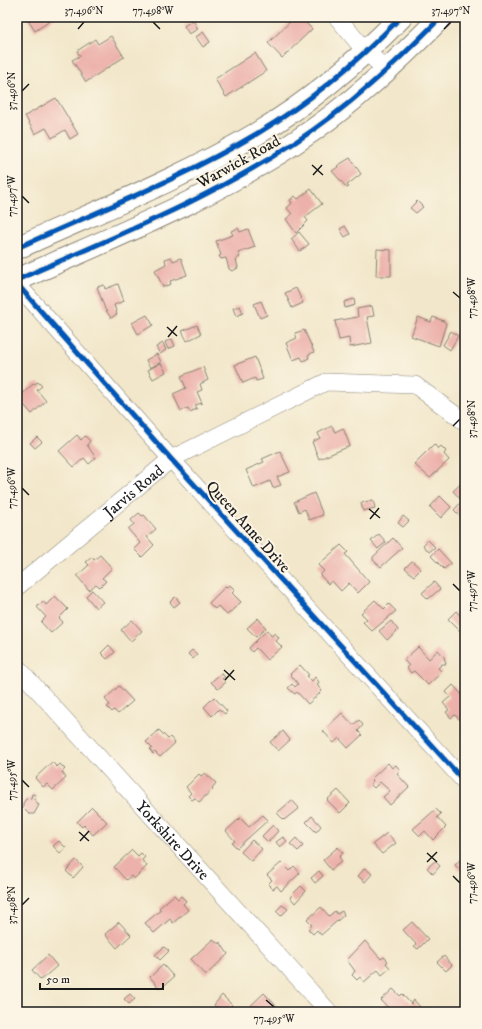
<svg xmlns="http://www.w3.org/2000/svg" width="482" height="1029" font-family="'IM FELL DW Pica',serif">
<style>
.building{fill:#ecb1aa}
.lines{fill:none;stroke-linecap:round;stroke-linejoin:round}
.minor-casing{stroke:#878273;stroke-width:18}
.major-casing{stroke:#878273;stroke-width:24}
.minor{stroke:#fff;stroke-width:17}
.major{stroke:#fff;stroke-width:22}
.cycleway-casing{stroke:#fcf5e5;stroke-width:8}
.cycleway{stroke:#0057b8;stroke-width:5}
.ticks{fill:none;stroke:#1c1c1c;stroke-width:1.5}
.labels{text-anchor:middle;stroke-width:4;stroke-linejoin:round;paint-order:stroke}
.street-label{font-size:16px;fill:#1c1c1c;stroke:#fcf5e5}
.neatline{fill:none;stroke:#1c1c1c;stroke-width:1.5}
.ticks-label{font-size:10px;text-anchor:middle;fill:#1c1c1c}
</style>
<rect width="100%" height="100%" fill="#fcf5e5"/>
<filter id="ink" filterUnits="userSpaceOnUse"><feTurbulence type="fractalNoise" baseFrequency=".025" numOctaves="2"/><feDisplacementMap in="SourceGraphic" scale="8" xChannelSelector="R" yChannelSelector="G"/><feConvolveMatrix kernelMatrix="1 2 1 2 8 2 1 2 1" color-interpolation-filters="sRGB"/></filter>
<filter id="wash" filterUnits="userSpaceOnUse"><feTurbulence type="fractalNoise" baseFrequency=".012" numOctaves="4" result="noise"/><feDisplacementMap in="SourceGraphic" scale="16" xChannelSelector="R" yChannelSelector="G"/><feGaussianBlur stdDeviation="0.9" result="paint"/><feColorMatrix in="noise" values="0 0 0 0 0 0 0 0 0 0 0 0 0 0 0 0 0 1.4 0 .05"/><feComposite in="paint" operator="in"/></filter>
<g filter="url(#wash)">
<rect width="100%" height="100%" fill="#f2e7ca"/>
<g id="blocks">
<path class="building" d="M26 17H56L35 31Z
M295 17H300L312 29 282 58 268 43Z
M193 20 198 29 189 34 184 26Z
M203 32 210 42 203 47 196 37Z
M111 36 124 57 86 82 72 60 80 56 77 51 95 39 98 44Z
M255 53 266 71 226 97 215 79Z
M56 98 78 134 70 139 65 130 52 138 46 128 35 134 25 116Z
M350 158 361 174 347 185 349 187 347 188 332 171 338 167 337 166Z
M311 189 322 204 305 217 308 221 296 233 286 219 292 214 287 208 292 203 290 200 295 196 298 199Z
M417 201 423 207 416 213 410 208Z
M345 226 350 234 345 237 340 229Z
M238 228 240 232 248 229 255 247 238 253 240 257 236 259 238 268 232 271 229 269 226 258 221 259 219 256 221 255 216 241 233 235 231 231Z
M299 232 309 244 300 251 291 239Z
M377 249 391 250V276H376Z
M171 257 173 261 181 258 187 275 170 281 171 284 163 287 155 270 166 264 165 259Z
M118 284 124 301 114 305 117 314 111 318 105 309 97 287 104 285 105 289Z
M296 288 303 303 292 308 285 293Z
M354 299 355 305 345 308 344 302Z
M261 301 267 315 260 318 254 304Z
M240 306 243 313 236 316 233 308Z
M372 306 374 316 367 317 372 343 350 347 349 338 339 340 335 321 358 317 357 309Z
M147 315 153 325 138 334 132 323Z
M418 317 431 322 433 317 444 321 446 324 439 346 411 336Z
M197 325 201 334 187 341 182 331Z
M304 330 314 352 308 355 309 358 303 361 301 357 293 360 286 343 297 338 295 333Z
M451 331 458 336 450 350 443 345Z
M172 339 175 346 168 349 165 342Z
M163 343 166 350 160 354 156 347Z
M157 354 161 362 150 368 146 360Z
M255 357 263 379 256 381 255 378 243 383 235 365Z
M161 363 166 372 153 379 148 370Z
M203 367 208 380 200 384 202 390 197 392 202 403 195 405 197 409 190 412 188 408 181 411 173 394 186 388 181 376Z
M38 382 42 386 37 390 46 401 32 414 23 404 18 409 17 396 18 398 32 385Z
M332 426 335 432 343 428 350 446 319 459 312 442 320 438 318 433Z
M77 435 81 440 85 436 90 441 87 445 96 458 89 464 84 458 74 467 59 451Z
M37 437 42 442 35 448 30 443Z
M434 444 438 449 441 446 446 451 444 454 449 460 430 478 414 464Z
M280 451 290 472 277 477 281 485 273 488 270 481 254 488 246 470 264 462 262 459Z
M465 480V514L462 518 454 510 462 501 453 491Z
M314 493 323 515 309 520 305 509 299 512 294 502Z
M440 496 451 507 441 518 430 507Z
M373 500 375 508 363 511 361 503Z
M139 513 142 516 144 515 156 529 147 537 154 545 142 557 134 549 140 543 128 529 134 524 131 520Z
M403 516 409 521 403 527 398 523Z
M379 534 386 542 378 549 371 541Z
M393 538 402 548 381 567 373 560V557Z
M428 540 435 547 429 552 423 545Z
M341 545 348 552 345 554 369 582 358 593 349 583 341 591 332 581 328 584 320 575 324 571 318 565Z
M438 549 451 563 444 569 431 556Z
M100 555 112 568 102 578 106 581 100 587 96 584 89 590 77 576 89 565 86 562 92 557 94 560Z
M412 561 421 569 414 576 405 568Z
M434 582 440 589 428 599 422 593Z
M230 585 235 590 232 593 241 602 227 615 218 606 215 609 209 603 226 586 227 587Z
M92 590 103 602 96 608 86 596Z
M55 596 68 609 59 618 63 622 51 633 41 622 46 617 37 607 43 601 46 605Z
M175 597 180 602 174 607 170 602Z
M375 600 384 609 389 604 396 611 372 631 363 622 367 619 361 613Z
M456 611 465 621V636L448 619Z
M258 618 266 628 256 637 247 628Z
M132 620 142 631 131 641 121 630Z
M391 621 398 630 387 640 379 631Z
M267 630 271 636 275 633 279 638 276 641 282 647 267 660 256 648 252 652 249 648Z
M109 645 115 652 107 659 101 653Z
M418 647 429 659 438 650 444 657 446 664H442L438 668 442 672 428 685 414 671 411 673 407 668 409 666 404 660Z
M192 650 197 654 193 659 188 654Z
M300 665 309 675 307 676 312 681 315 677 319 682 317 685 322 691 308 704 297 692 295 694 288 688 292 684 295 687 298 684 290 674Z
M222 674 225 677 222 679 226 682 218 689 211 682 219 675Z
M453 685 465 698V724L455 715 451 718 446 712 449 710 443 703 450 697 446 692Z
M119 686 133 701 118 714 114 710 112 712 107 707 110 705 105 699Z
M214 697 227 711 225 714 219 709 212 716 204 707Z
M342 713 353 725 359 720 363 725 358 731 362 735 348 748 339 738 334 743 323 731Z
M159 730 168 739 170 737 175 743 160 757 155 752 153 754 150 750 152 748 146 742Z
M283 731 290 740 278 751 270 742Z
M52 762 57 767 60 764 65 769 62 772 66 778 53 790 47 784 43 787 35 778Z
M388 763 392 768 396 765 400 770 397 774 409 787 390 805 383 797 390 791 380 782 374 788 370 784 373 781 371 779Z
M205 773 216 783 212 788 213 789 199 802 195 798 192 800 188 796 191 793 186 787 199 774 201 776Z
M338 790 350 803 340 813 327 800Z
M32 794 36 795 34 799 39 805 34 814H29L23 808V803L26 799 31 798Z
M292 800 299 808 284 820 277 813Z
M92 807 107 822 93 835 84 825 82 827 77 822Z
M436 809 441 814 437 817 446 827 433 840 425 831 420 836 413 829Z
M263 815 268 820 237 848 232 843 235 841 226 831 240 818 249 827Z
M312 816 321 826 316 832 306 822Z
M273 825 278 831 268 842 262 836Z
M387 833 396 843 382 854 373 844Z
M283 837 287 841 280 847 276 842Z
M296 838 303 846 298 851 290 844Z
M252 840 262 849 251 861 241 852Z
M59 841 66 848 60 853 53 846Z
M338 847 343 853 339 857 342 861 331 870 323 860Z
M132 850 138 856 141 853 145 857 142 860 147 866 134 879 131 876 126 880 114 867Z
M465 855V874L455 865Z
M76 860 83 867 73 878 66 871Z
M435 861 440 866 433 874 427 868Z
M281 863 289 871 294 866 300 873 281 891 277 886 273 889 268 884 272 880 267 875Z
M365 868 372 874 365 882 358 876Z
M319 871 323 876 315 883 311 878Z
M301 886 306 891 295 903 290 897Z
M174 895 178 899 181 896 186 901 183 904 188 910 173 923 170 919 154 933 145 923 161 910 159 908Z
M282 905 288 909 281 916 276 911Z
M321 907 329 916 335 911 337 914 342 911 344 915 321 935 317 930 313 934 308 929 312 925 307 920Z
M119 922 131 935 117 948 105 934Z
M412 922 428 939 418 949 414 946 416 944 403 930Z
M213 939 219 944 220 942 228 954 206 975 191 959Z
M365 941 381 959 384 957 388 961 386 963 390 968 382 975 378 970 364 982 360 977 357 980 352 975 355 971 347 960Z
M164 947 169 951 160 960 155 955Z
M48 955 57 966 41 980 32 970Z
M444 956 452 965 446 971 437 962Z
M163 965 174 977 160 989 150 977Z
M393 989 400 996 402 994 411 1004 414 1000 420 1007 414 1012H392L381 1000Z
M264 993 279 1009 276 1012H244Z
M130 994 135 999 129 1004 124 999Z
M222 995 232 1005 224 1012H221L214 1005Z"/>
</g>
</g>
<g filter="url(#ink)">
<use href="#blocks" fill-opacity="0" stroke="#878273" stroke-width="1"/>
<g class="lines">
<g class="minor-casing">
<g id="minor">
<path d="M337 17 365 51 387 70"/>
<path d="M17 284 171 459 465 782"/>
<path id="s1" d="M17 587 171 459 326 382 415 385 465 422"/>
<path id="s2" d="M17 667 329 1012"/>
</g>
</g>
<g class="major-casing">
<path id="major" d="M17 248C98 211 181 179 258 133 310 102 358 61 401 17
M17 280C111 238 208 200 294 143 348 108 396 63 441 17"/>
</g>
<use href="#minor" class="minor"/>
<use href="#major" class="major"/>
<g class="cycleway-casing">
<path id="cycleway" d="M17 248C98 211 181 179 258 133 310 102 358 61 401 17
M17 280C111 238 208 200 294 143 348 108 396 63 441 17
M17 284 171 459 465 782"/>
</g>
<use href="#cycleway" class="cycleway"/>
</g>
</g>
<path class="ticks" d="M153 22 160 29M78 29 84 22M444 29 451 22M22 91 29 84M312 165 323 175M313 175 322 165M22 196 29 203M453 292 460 298M167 327 177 336M168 337 177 326M453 426 460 419M22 488 29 495M369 509 380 518M370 519 379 508M453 584 460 591M224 670 235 680M225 680 234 670M22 780 29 787M79 832 89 841M80 841 89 831M427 853 437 862M427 862 437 852M453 876 460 883M22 905 29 898M266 1000 274 1007"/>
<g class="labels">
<g class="street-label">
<text transform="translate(238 161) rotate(-29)" y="6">Warwick Road</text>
<text dy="6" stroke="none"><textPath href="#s1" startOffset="151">Jarvis Road</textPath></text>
<text transform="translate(249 526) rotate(48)" y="6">Queen Anne Drive</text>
<text dy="6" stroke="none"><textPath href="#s2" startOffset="233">Yorkshire Drive</textPath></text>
</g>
</g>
<rect width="482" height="1029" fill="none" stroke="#fcf5e5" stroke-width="44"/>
<path d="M40 983v6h123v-6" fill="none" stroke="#1c1c1c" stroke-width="2"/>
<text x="46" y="983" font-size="12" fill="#1c1c1c" stroke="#fcf5e5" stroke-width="3" paint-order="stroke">50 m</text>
<rect x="22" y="22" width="438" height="985" class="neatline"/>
<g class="ticks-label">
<text x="84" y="14">37.496°N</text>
<text x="153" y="14">77.498°W</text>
<text x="451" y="14">37.497°N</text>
<text transform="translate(11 91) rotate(-90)" y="4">37.496°N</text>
<text transform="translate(11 196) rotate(-90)" y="4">77.497°W</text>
<text transform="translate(471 298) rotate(-90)" y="4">77.498°W</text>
<text transform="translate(471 419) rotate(-90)" y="4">37.498°N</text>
<text transform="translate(11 488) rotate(-90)" y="4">77.496°W</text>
<text transform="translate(471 591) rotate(-90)" y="4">77.497°W</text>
<text transform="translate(11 780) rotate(-90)" y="4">77.495°W</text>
<text transform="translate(471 883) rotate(-90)" y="4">77.496°W</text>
<text transform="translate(11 905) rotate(-90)" y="4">37.498°N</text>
<text x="274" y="1022">77.495°W</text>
</g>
</svg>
